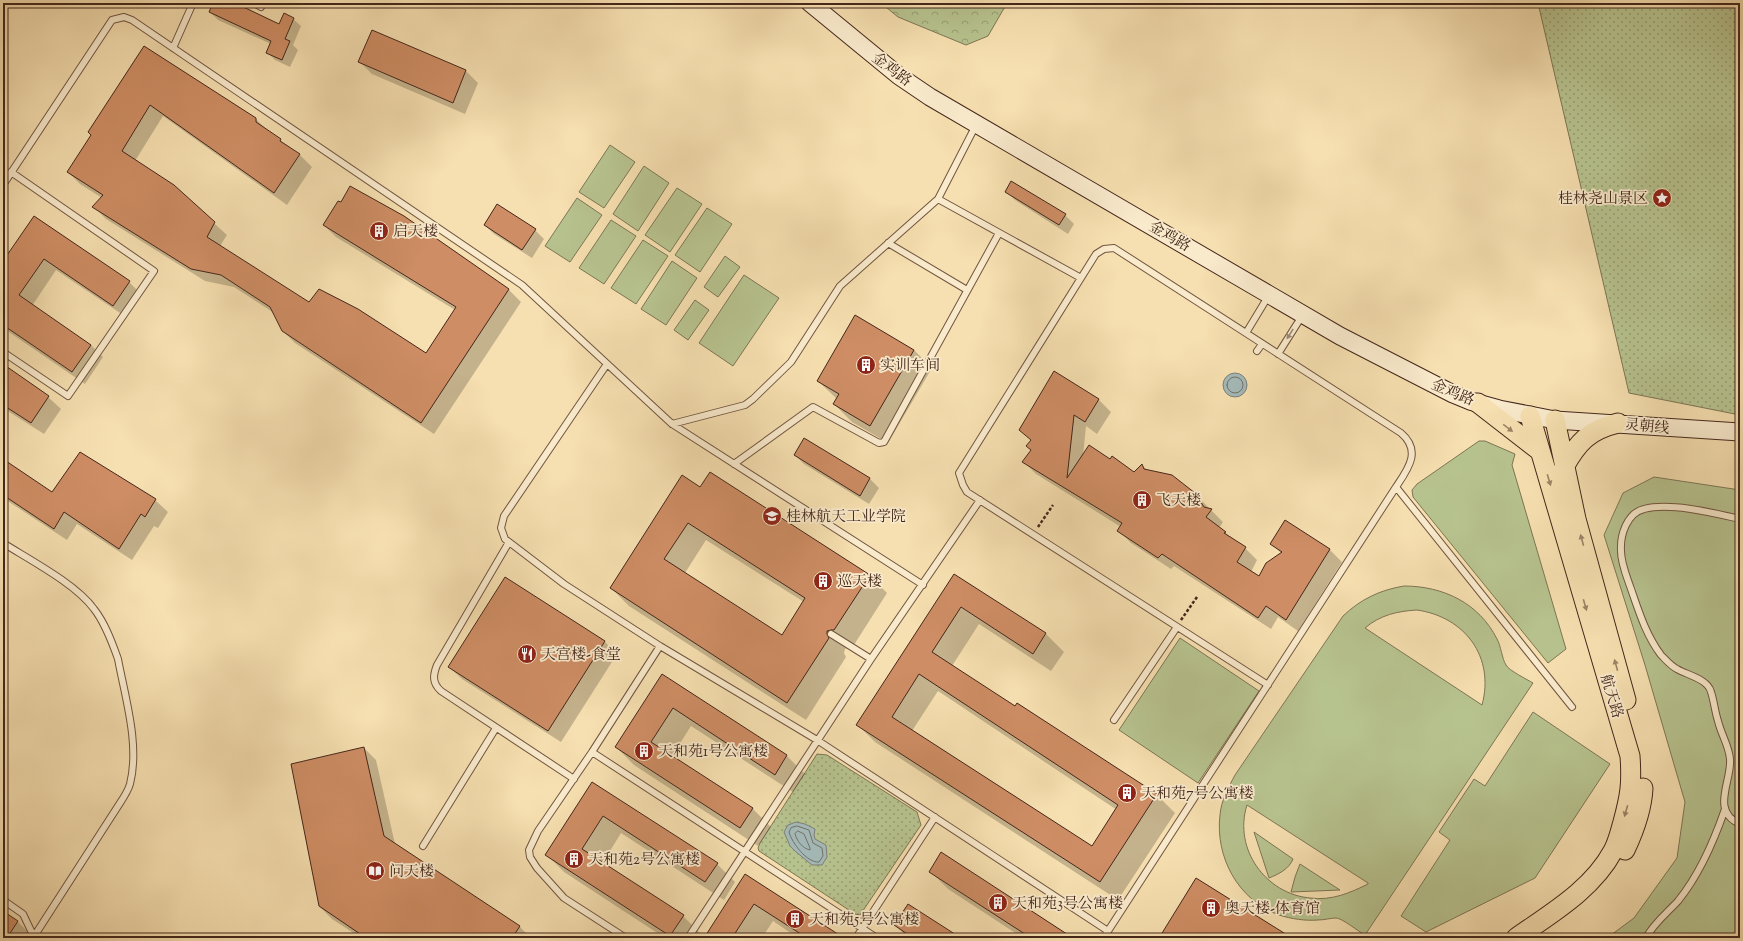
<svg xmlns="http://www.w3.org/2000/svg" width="1743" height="941" font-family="'Sorts Mill Goudy','Noto Serif SC',serif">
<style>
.grass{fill:#b7c38f;stroke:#7e7555;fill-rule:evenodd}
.forest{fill:url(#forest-crowns);stroke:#7e7555}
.park{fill:url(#park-dots);stroke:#7e7555}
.water{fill:#a3b9b7;stroke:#7d7f79}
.shadow{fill:#0003;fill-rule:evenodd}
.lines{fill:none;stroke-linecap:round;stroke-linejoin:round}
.shore{stroke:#747069;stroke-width:1}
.building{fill:#ce8d64;stroke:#44271b;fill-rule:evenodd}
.service-casing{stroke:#705540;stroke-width:8}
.secondary-casing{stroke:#44271b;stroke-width:19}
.primary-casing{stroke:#44271b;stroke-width:21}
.path{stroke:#44271b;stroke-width:2.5;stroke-dasharray:3 2;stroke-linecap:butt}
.service{stroke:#f9eacc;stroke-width:6}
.secondary{stroke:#f9eacc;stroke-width:17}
.primary{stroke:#f6dfb0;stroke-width:19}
.oneway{fill:#9e8874}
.oneway2{fill:#9d8366}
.labels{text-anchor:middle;stroke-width:3.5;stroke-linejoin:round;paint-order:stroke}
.street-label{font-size:15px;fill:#44271b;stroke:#f9eacc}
.poi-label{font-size:15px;fill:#44271b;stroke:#f9eacc;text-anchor:start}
</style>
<defs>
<pattern id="forest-crowns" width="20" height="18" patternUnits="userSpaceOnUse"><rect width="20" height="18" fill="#b7c38f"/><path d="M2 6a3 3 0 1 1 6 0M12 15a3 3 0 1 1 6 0" fill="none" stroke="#969e74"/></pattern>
<pattern id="park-dots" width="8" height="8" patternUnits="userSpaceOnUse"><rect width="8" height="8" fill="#b7c38f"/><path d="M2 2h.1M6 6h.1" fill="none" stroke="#969e74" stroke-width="1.8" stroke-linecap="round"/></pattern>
</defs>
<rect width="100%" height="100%" fill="#f6dfb0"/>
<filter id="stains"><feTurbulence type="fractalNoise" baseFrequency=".005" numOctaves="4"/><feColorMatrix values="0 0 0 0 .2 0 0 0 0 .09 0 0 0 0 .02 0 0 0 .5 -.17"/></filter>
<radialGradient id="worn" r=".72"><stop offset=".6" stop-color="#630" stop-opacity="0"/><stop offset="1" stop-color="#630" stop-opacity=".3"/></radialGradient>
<path class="grass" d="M610 145 635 162 604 208 579 192Z
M644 166 669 183 638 231 613 214Z
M677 188 702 204 670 252 645 235Z
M577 198 602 215 570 262 545 246Z
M707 208 732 224 700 272 675 255Z
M611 220 636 236 604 284 579 268Z
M643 240 668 256 636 304 611 288Z
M725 256 740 267 718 297 704 287Z
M672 261 697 278 666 325 641 309Z
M744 275 779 298 733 366 699 343Z
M695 300 709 310 688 340 674 330Z
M1479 441H1485L1515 454 1512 465 1566 649 1548 663 1413 497 1412 490 1417 484Z
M1654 477 1740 490V938H1607L1634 918 1677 858 1685 802 1645 665 1604 535 1623 493Z
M1404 586C1443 586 1479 603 1497 639 1501 646 1502 659 1506 665 1508 670 1528 680 1533 683L1365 935C1359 932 1342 918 1336 918 1331 918 1324 920 1318 920 1305 921 1292 919 1279 915 1238 900 1215 857 1220 815 1221 801 1228 788 1235 775L1343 616C1361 599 1380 590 1404 586ZM1417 610C1465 617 1495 657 1482 705L1365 628C1380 615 1398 611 1417 610ZM1247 805 1368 883V884C1350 893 1331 901 1310 898 1266 894 1233 849 1247 805Z
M1180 638 1259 691 1198 783 1119 730Z
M1533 712 1610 764 1535 878 1426 932 1401 916 1450 840 1439 832 1474 779 1485 786Z
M1254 832 1293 859C1289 869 1279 874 1269 878Z
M1300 864 1340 890 1291 892 1295 877Z"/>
<path class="forest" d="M881 3H1007L988 36 966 45 898 17Z"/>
<path class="park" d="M1538 3H1740V415L1629 393Z
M817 754 827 755 917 812 921 825 860 915 855 914 759 851 758 848 760 843Z"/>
<path class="water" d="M1223 385a12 12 0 1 1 24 0a12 12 0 1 1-24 0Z
M796 822 805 824 815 829 814 835 815 839 826 845 827 857 822 865H812L795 851 790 846 784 832 788 825Z"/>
<path class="shadow" d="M174 3H191L188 9Z
M215 3H232L280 25 293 19 301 26 293 45 298 50 290 67 275 60 267 52 271 44 218 20 210 12Z
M373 31 466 71 478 83 465 114 372 74 360 62Z
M145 47 256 119 268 131 300 155 312 167 287 205 163 116 135 161 173 186 227 235 220 246 310 304 426 354 455 310 336 237 324 225 509 290 521 302 434 434 295 343 282 330 274 313 234 287 205 281 106 219 94 207 102 198 80 184 68 172 92 135Z
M1006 191 1065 215 1074 224 1068 234 1015 200Z
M34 217 129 282 141 294 126 317 56 270 32 306 91 345 103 357 85 384 3 328V263Z
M485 225 535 230 544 239 532 258 494 234Z
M914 350 932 368 888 443 852 422 834 404 837 399 818 381Z
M3 365 48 397 61 409 44 434 3 408Z
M1055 372 1099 400 1111 412 1097 434 1086 426 1083 456 1110 460 1134 473 1142 465 1147 470 1194 493 1223 522 1219 528 1245 548 1257 560 1251 572 1260 578 1281 553 1271 543 1285 521 1330 550 1342 562 1298 631 1278 617 1271 629 1174 566 1171 569 1131 543 1119 531 1121 527 1036 474 1024 462 1032 450V441Z
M804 440 870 479 879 488 869 504 804 464 795 455Z
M80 453 155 500 168 512 158 528 154 526 132 560 77 524 67 540 3 498V460L53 493Z
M701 488 869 575 887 593 852 648 849 647 845 649 844 653 846 657 806 720 629 606 611 588ZM706 540 804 602 782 636 685 573Z
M954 575 1046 634 1064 652 1051 671 979 624 952 666 1015 707 1017 704 1157 795 1175 813 1118 900 875 742 857 724ZM938 691 1117 810 1092 848 912 731Z
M506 578 605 642 617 654 561 742 462 679 449 667Z
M662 675 787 756 805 774 793 792 691 726 672 756 753 809 771 827 758 846 634 765 616 747Z
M364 748 376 760 395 844 519 926 531 938H361L332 919 319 906Z
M592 783 717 864 735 882 724 900 621 833 602 864 683 916 701 934 699 938H665L564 872 546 854Z
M930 871 1070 938H1023L948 889Z
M746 875 842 938H798L773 921 762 938H705Z
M3 912 18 922 30 934 27 938H3Z
M895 925 959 938H908Z"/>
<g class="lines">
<path class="shore" d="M1227 385a8 8 0 1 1 16 0a8 8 0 1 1-16 0Z
M797 826 809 830 813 843 822 848 823 856 819 862C807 863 792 843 789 832L791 828Z
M798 831 804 834 810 848V850C802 848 797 841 795 834Z"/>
</g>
<path class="building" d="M213 3H235L279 24 284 13 294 18 285 39 290 41 282 60 266 53 271 41 209 12Z
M372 30 466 70 453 103 358 62Z
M144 46 256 118V122L281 139 280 141 300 154 274 193 150 105 122 151 174 185 215 222 207 237 309 302 319 289 358 309 426 353 456 307 323 225 338 201 341 202 350 186 404 216 509 289 421 423 282 331 270 307 221 275 191 269 92 207 103 195 67 172 91 135 88 132Z
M1011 181 1066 214 1059 225 1005 192Z
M497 204 536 229 522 250 484 225Z
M34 216 130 281 113 306 44 259 19 295 91 345 72 372 3 325V261Z
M855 315 914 350 870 426 833 404 839 394 817 381Z
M3 364 49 396 31 423 3 405Z
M1054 371 1099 399 1085 422 1074 415 1067 478 1089 445 1110 459 1112 456 1134 472 1142 464 1144 469 1172 475 1195 493 1204 507 1212 509 1206 517 1226 532 1224 533 1246 547 1237 562 1259 576 1266 563 1282 552 1270 544 1285 520 1330 549 1286 620 1266 606 1258 618 1162 554 1158 558 1117 531 1122 523 1022 462 1031 450 1026 446 1031 440 1019 430Z
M804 438 870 478 860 496 794 455Z
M80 452 156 499 145 517 141 514 119 549 64 512 54 529 3 495V459L52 492Z
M710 472 870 575 834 630H831L827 631V634L829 638 787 703 610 588 682 475 700 487ZM688 523 805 598 782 635 664 559Z
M954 574 1046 633 1033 654 961 607 932 652 1015 706 1017 703 1157 794 1100 882 856 725ZM919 674 1118 805 1092 846 892 717Z
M505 577 605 641 548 731 448 667Z
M662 674 787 755 775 775 673 708 651 742 753 808 740 828 615 747Z
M364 747 384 836 520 926 512 938H366L319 906 291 764Z
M592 782 718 863 705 882 603 816 582 849 684 915 670 936 545 855Z
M941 852 1073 938H1031L929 872Z
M745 874 844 938H807L754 904 732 938H704Z
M1196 878 1292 938H1159Z
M908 904 961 938H913L894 925Z
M3 911 18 921 7 938H3Z"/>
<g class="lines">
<g class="service-casing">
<path id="service" d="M254 3 261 7
M173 48 193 3
M3 185 112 20 124 17 132 20 522 285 672 424 923 585
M938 199 1081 278
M888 243 967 290
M1246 333 1269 295
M1257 351 1262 344
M3 352 68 396 154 271 11 172
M1278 354 1302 316
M607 364 504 516 501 528 505 539 564 584 660 646 817 740 1108 931 1396 487C1408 469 1422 451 1401 433L1114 248 1104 249 1096 254 959 473 963 485 967 492 1268 685
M672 424 745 405 753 399 791 362 840 286 938 199 976 125
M734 464 813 407 879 443 884 442 999 233
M1396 487 1572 707
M1740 519C1714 513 1670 502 1644 509 1627 513 1620 535 1621 551 1621 564 1627 577 1631 589 1639 612 1646 635 1661 655 1666 660 1671 666 1677 669 1687 675 1708 679 1711 692 1714 701 1715 712 1718 721 1721 734 1729 746 1730 759 1732 781 1710 811 1740 824
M509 542 437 665C433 675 432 683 441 691L574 779
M3 543C30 560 76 584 94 609 105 623 112 642 118 659 125 697 140 745 130 784 128 791 124 797 120 803L33 938
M831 634 871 659
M1114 720 1177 627
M592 752 877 938
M423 846 496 728
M3 900 23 914 34 937
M626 938 564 898 537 868 530 857 529 850 538 831 592 752 660 646
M688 938 871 659 980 500
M856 938 935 817
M1104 938 1108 931
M1646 938C1653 924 1667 913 1678 901 1700 874 1714 841 1725 809"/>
</g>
<g class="secondary-casing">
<path id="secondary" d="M810 3 899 76 930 97 1340 336 1453 394 1470 401 1499 409 1555 420 1740 432"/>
</g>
<g class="primary-casing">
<path id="primary" d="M1478 403 1540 451
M1555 420 1576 519 1626 700
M1564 467C1578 442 1589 430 1618 423
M1625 850C1634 831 1642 810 1643 788
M1516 938C1550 914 1592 890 1613 851 1618 842 1620 832 1623 822 1630 796 1632 784 1630 756L1530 416"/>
</g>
<path class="path" d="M1038 527 1053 505
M1181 620 1197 597"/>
<use href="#service" class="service"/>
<use href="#secondary" class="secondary"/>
<use href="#primary" class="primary"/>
</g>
<defs><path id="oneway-solid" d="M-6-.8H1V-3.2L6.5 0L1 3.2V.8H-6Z"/></defs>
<use class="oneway" href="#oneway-solid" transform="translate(1290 334) rotate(122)"/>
<g class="oneway2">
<use href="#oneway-solid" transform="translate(1508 428) rotate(37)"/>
<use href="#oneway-solid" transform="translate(1549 480) rotate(73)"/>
<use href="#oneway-solid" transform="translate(1582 540) rotate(-105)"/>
<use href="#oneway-solid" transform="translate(1585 605) rotate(74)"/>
<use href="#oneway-solid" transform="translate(1616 665) rotate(-105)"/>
<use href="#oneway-solid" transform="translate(1626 811) rotate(106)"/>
</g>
<defs>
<g id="sight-disc" transform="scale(1)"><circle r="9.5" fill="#8f2418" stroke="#f9eacc"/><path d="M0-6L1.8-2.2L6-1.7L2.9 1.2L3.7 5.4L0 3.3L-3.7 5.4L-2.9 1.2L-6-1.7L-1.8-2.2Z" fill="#fff"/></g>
<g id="building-disc" transform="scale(1)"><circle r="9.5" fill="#8f2418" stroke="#f9eacc"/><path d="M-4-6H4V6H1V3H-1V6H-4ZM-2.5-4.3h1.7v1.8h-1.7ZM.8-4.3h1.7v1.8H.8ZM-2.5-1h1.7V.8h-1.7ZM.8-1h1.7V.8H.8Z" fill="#fff"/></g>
<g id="university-disc" transform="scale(1)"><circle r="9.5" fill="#8f2418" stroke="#f9eacc"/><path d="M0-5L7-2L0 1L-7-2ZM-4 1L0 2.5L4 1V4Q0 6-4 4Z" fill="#fff"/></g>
<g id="restaurant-disc" transform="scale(1)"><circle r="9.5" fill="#8f2418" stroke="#f9eacc"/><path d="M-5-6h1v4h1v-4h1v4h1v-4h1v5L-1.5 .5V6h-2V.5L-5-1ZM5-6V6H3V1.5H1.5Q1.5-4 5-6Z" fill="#fff"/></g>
<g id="library-disc" transform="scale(1)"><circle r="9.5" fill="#8f2418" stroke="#f9eacc"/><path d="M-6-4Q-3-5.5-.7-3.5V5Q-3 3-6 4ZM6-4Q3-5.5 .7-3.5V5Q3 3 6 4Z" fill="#fff"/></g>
</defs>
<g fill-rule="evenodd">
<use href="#sight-disc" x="1662" y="198"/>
<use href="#building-disc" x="379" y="231"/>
<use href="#building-disc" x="866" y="365"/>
<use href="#building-disc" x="1142" y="500"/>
<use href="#university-disc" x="772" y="516"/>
<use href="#building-disc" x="823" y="581"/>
<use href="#restaurant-disc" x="527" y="654"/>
<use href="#building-disc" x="644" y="751"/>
<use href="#building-disc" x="1127" y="793"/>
<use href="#building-disc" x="574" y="859"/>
<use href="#library-disc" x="375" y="871"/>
<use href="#building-disc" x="998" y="903"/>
<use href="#building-disc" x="1211" y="908"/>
<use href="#building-disc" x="795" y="919"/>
</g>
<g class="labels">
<g class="street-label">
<text transform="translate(892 69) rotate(37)" y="5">金鸡路</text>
<text transform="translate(1170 236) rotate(30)" y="5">金鸡路</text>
<text transform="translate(1453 392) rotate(23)" y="5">金鸡路</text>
<text transform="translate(1647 426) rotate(5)" y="5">灵朝线</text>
<text transform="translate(1612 696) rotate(73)" y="5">航天路</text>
</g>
<g class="poi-label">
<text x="1648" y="203" text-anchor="end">桂林尧山景区</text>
<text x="393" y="236">启天楼</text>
<text x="880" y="370">实训车间</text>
<text x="1156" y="505">飞天楼</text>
<text x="786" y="521">桂林航天工业学院</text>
<text x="837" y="586">巡天楼</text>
<text x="541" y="659">天宫楼-食堂</text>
<text x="658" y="756">天和苑1号公寓楼</text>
<text x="1141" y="798">天和苑7号公寓楼</text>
<text x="588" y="864">天和苑2号公寓楼</text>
<text x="389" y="876">问天楼</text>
<text x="1012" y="908">天和苑3号公寓楼</text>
<text x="1225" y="913">奥天楼-体育馆</text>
<text x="809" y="924">天和苑5号公寓楼</text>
</g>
</g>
<rect width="1743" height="941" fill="none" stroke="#f6dfb0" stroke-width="16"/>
<rect x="4" y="4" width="1735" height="933" fill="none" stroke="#44271b" stroke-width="2"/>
<rect x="8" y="8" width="1727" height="925" fill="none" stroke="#44271b"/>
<rect width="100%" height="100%" filter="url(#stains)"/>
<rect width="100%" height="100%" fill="url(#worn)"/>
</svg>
